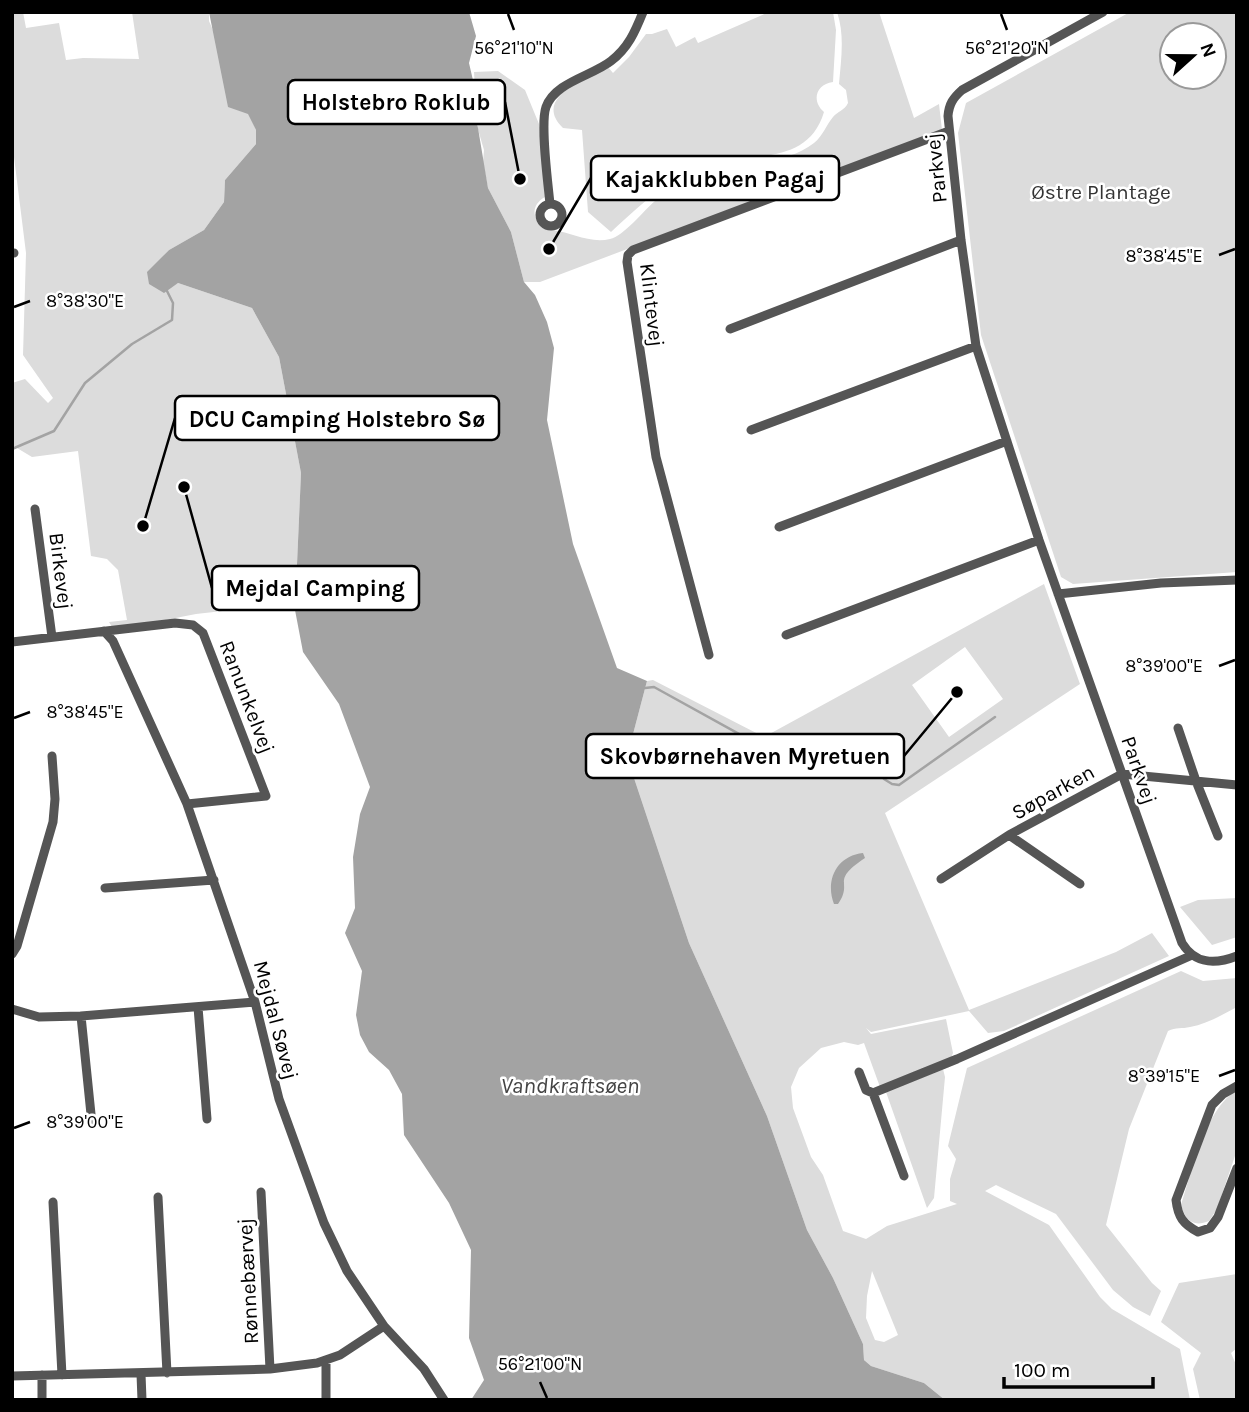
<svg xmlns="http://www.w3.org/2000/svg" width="1249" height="1412" font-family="Karla,sans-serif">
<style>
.green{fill:#dcdcdc;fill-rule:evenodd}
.water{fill:#a3a3a3}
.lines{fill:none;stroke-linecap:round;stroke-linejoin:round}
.stream{stroke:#a3a3a3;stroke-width:2.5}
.minor{stroke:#555;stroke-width:9}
.ticks{fill:none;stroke:#000;stroke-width:2.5}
.labels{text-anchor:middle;stroke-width:5;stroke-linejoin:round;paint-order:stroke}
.street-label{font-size:21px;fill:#000;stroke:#fff}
.park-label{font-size:21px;fill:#333;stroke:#fff}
.water-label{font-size:23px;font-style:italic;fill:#444;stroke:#fff}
.ticks-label{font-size:18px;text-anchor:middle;fill:#000;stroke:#fff;stroke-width:5;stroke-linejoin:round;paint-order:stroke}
.leader{fill:none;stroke:#000;stroke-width:2.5}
.callout-dot{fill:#000;stroke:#fff;stroke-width:2.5}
.callout{fill:#fff;stroke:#000;stroke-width:2.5}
.callout-label{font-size:23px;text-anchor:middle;font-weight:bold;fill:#000}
</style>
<rect width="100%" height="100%" fill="#fff"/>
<path class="green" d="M12 12H23L26 28 59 23 66 60 83 58 139 59 132 12H209V21L256 130V144L225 180 224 202 204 230 169 250 148 273 150 280 171 286 178 283 252 308 279 357 301 473 295 610 284 604 196 614 155 622 112 627 109 622 127 620 118 570 107 559 91 556 78 451 32 457 12 445V383L25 379 48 403 53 398 23 355 26 253 12 141Z
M769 12H833L836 30 833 82C816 84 811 101 824 112 809 162 761 153 720 163 708 166 695 171 684 176 656 189 634 211 611 232L588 212 582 130 563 128C532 98 585 79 608 67L613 73 629 57 646 34H652L667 29 676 47 695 37 698 43Z
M837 12H879L914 118 939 104 942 130 540 282H524L511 232 488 188 483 162 484 150 467 92 475 89 474 72 498 71 525 90 539 124 545 197C527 207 534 227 552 230 571 232 590 244 610 239 624 236 643 211 655 201 662 196 670 192 678 188 692 180 706 171 722 168 753 162 788 163 814 143 823 136 826 125 833 117 838 111 844 111 848 103L846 90 839 84C841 60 845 35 837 12Z
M1130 12H1237V572L1073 584 1061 577 981 335 958 133 966 103ZM1172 35H1214V77H1172Z
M1044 584 1080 684 885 813 969 1010 1116 952 1152 933 1169 956 1004 1031 988 1033 969 1011 871 1032 866 1028 871 1034 946 1019 953 1053 951 1058 880 1087 864 1043 858 1045 844 1042 821 1048 799 1068 791 1087 793 1108 811 1157 823 1175 843 1231 866 1239 887 1226 957 1204 950 1201V1179L956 1159 948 1146 967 1068 1181 971 1203 981 1237 978V1007C1222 1015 1207 1024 1190 1027 1182 1029 1176 1027 1168 1031L1129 1129 1106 1225 1152 1283 1161 1291 1150 1316 1133 1307 1113 1290 1056 1214 996 1185 985 1191 1049 1225 1100 1297 1112 1309 1180 1349 1190 1400H945L924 1383 871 1366 864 1360 863 1344 833 1278 807 1230 767 1116 689 943 627 757 647 681 653 680 764 737ZM965 647 1003 699 949 737 912 685ZM872 1271 898 1335 884 1342 875 1340 866 1318 867 1296Z
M1237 898V937L1212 945 1180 907 1198 900Z
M943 1069 945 1077 934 1198 927 1208 886 1092Z
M1237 1090V1150L1217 1209 1209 1221C1192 1228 1185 1219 1181 1205 1192 1171 1205 1109 1237 1090Z
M1237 1274V1348L1231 1353 1237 1367V1400H1200L1193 1369 1201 1353 1161 1322 1179 1283Z"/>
<path class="water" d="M209 12H469L476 36 469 63 475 89 467 92 478 128 488 188 511 232 524 282 535 295 547 322 554 348 547 420 573 544 617 668 647 681 627 757 689 943 767 1116 807 1230 833 1278 863 1344 864 1360 871 1366 924 1383 945 1400H471L484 1380 469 1338 471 1250 449 1203 404 1135 402 1094 389 1070 369 1052 360 1035 356 1015 362 971 345 933 355 908 353 857 360 814 370 787 339 704 303 652 295 610 301 473 279 357 252 308 178 283 164 293 149 284 147 272 169 250 204 230 224 202 225 180 256 144V130L248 114 228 107Z
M863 853 865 858C829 882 854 881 838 904H834C825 881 836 856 863 853Z"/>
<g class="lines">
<path class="stream" d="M12 449 54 431 85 383 132 344 172 320 173 303 167 291
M645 688 654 687 768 750 794 754 805 748 821 747 834 750 875 774
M884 779 892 784 899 785 995 717"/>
<path class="minor" d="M1103 12 962 90C953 98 949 104 948 116L961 240 976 346 1039 540 1182 943C1195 964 1214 965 1237 956
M540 215a11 11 0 1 1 22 0a11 11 0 1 1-22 0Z
M550 204C548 183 540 124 546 107 555 82 592 76 611 61 628 48 635 32 643 12
M12 253H14
M730 329 961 240
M751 430 976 346
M35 509 52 637
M779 527 1007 441
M1058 594 1161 583 1237 580
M104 631 113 641 187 804 255 1002 279 1099 324 1223 347 1271 384 1326 424 1369 444 1400
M786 635 1039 540
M12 642 175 623 193 625 203 633 266 796 187 804
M709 655 656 457 627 262 628 255 633 250 949 131
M1178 728 1196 781 1218 836
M1009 835 1080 884
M941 879 1009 835 1122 774 1237 785
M105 888 214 880
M12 954 17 946 53 822 55 799 52 756
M198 1007 207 1119
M12 1009 39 1017 81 1016 255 1002
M81 1016 92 1124
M859 1072 866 1090 873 1093 904 1176
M1237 1086 1223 1094 1212 1105 1176 1200C1178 1217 1183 1224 1198 1232L1210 1228 1218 1217 1237 1168
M873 1093 957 1059 1190 956
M261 1192 270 1369
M158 1197 167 1373
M53 1202 62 1375
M326 1360V1400
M141 1374 142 1400
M42 1375V1400
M12 1376 270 1369 317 1363 340 1355 384 1326"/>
</g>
<path class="ticks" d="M508 14 514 30M1001 14 1007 30M1219 255 1235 249M14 307 30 301M1219 666 1235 660M14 718 30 712M1219 1076 1235 1070M14 1128 30 1122M540 1382 547 1398"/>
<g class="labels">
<g class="street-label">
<text transform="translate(936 168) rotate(-96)" y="7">Parkvej</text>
<text transform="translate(652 305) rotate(83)" y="7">Klintevej</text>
<text transform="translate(61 571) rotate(83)" y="7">Birkevej</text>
<text transform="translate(247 697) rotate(69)" y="7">Ranunkelvej</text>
<text transform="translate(1139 770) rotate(71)" y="7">Parkvej</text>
<text transform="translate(1053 792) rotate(-29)" y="7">Søparken</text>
<text transform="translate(276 1020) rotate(75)" y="7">Mejdal Søvej</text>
<text transform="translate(248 1281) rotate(-93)" y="7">Rønnebærvej</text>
</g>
<g class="park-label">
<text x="1101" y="199">Østre Plantage</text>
</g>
<g class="water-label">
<text x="570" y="1093">Vandkraftsøen</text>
</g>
</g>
<g class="ticks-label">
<text x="514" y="54">56°21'10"N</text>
<text x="1007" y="54">56°21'20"N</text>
<text x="1164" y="262">8°38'45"E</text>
<text x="85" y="307">8°38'30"E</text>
<text x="1164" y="672">8°39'00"E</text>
<text x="85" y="718">8°38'45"E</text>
<text x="1164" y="1082">8°39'15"E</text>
<text x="85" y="1128">8°39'00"E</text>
<text x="540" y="1370">56°21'00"N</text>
</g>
<path class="leader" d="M520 179L505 102M549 249L591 178M143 526L175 418M184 487L212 588M957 692L904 756"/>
<g class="callout-dot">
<circle cx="520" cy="179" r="7"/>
<circle cx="549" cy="249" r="7"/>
<circle cx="143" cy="526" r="7"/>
<circle cx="184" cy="487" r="7"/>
<circle cx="957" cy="692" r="7"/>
</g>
<g class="callout">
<rect x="288" y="80" width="217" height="44" rx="7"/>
<rect x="591" y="156" width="248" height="44" rx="7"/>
<rect x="175" y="396" width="324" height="44" rx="7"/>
<rect x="212" y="566" width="207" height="44" rx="7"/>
<rect x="586" y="734" width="318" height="44" rx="7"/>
</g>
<g class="callout-label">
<text x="396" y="110">Holstebro Roklub</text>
<text x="715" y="187">Kajakklubben Pagaj</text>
<text x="337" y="427">DCU Camping Holstebro Sø</text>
<text x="315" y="596">Mejdal Camping</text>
<text x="745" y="764">Skovbørnehaven Myretuen</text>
</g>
<rect width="1249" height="1412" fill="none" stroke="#000000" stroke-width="28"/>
<g transform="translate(1193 56) rotate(69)"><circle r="33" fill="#ffffff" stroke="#999999" stroke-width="2"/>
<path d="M0-5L12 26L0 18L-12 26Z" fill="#000000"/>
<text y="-10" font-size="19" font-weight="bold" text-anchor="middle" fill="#000000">N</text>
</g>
<path d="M1004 1377v10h149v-10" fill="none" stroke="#000000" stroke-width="3.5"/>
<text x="1014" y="1377" font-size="21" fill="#000000" stroke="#ffffff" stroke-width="5" paint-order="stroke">100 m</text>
</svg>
